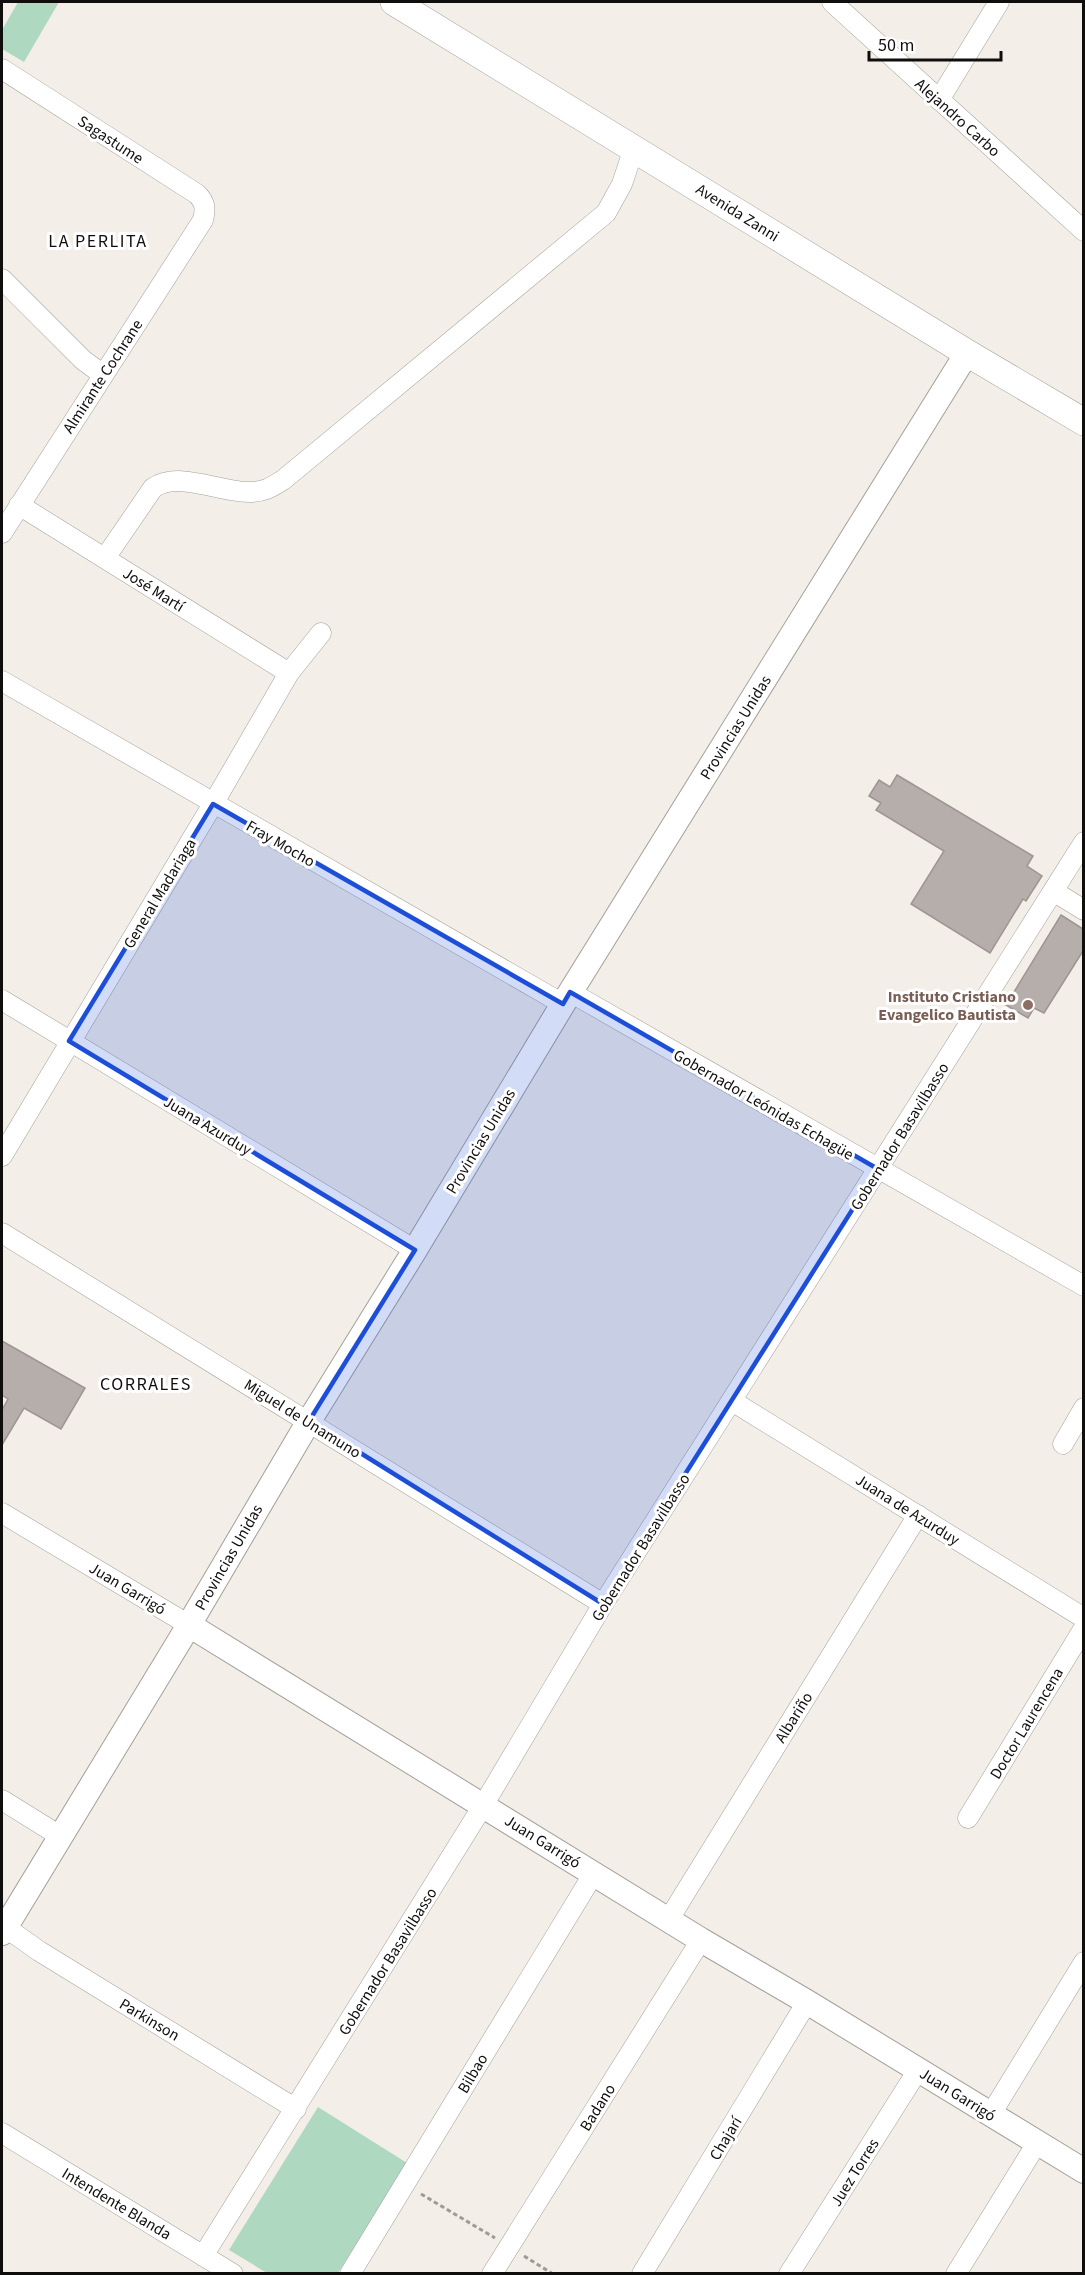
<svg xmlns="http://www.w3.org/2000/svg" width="1085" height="2275" font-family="'Source Sans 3',sans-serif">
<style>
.green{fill:#afd8c0}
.building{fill:#b6aeab;stroke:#9d9592;stroke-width:1.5}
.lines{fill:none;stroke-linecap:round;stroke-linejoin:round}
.minor-casing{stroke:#a49f99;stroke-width:21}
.tertiary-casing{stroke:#a49f99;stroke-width:26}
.secondary-casing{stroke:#a49f99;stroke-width:28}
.path{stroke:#9e9b96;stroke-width:3;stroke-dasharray:4.5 3;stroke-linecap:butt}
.minor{stroke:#fff;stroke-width:20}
.tertiary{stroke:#fff;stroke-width:24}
.secondary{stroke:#fff;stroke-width:27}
.marked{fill:#1d4ed8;fill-opacity:0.2;stroke:#1d4ed8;stroke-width:4.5;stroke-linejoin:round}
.education-dot{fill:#8d6e63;stroke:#fff;stroke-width:2}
.labels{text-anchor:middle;stroke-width:6;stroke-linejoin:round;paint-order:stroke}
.street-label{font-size:16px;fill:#100e0c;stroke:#fff}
.education-label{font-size:16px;font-weight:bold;fill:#785e54;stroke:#fff;text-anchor:end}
.neighbourhood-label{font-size:18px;letter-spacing:1.5px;fill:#100e0c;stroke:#fff}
</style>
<rect width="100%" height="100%" fill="#f3efe8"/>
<path class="green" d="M18 2H59L24 62 2 49V30Z
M318 2107 407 2163 338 2273H267L229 2250Z"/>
<path class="building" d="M897 775 1033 856 1027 866 1042 876 1026 901 1023 899 990 953 911 904 944 851 876 810 881 803 869 796 879 780 890 787Z
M1061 915 1083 929V951L1044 1013 1034 1008 1028 1018 1006 1005Z
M2 1341 85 1388 61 1429 24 1408 2 1445V1410L8 1399 2 1395Z"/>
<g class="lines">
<g class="minor-casing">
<path id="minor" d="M832 2 1084 231
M2 69 197 194C205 202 206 208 203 220L2 533
M939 100 999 2
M2 279 83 360 102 374
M19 505 289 673
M105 558 153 488C184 467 233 502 267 489 272 487 278 483 283 480L606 213 622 184 634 148
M2 681 563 1004
M1053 891 1084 910
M570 992 1084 1286
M2 1000 415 1250
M2 1156 213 804 289 673 321 633
M2 1233 603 1604
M732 1401 1084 1618
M1063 1444 1084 1408
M2 1513 189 1625
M2 1800 60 1836
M968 1818 1084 1628
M669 1919 918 1515
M5 1927 39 1951 296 2109
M991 2114 1084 1962
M2 2133 233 2274
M203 2256 484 1804 603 1604 1084 842
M350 2274 594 1873
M492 2274 701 1940
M642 2274 807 2002
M789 2274 918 2070
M956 2274 1037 2143"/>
</g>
<g class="tertiary-casing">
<path id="tertiary" d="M189 1625 701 1940 807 2002 1084 2171
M2 1933 180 1640 309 1421 415 1250 563 1004 967 353"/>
</g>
<g class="secondary-casing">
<path id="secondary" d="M394 2 967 353 1084 422"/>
</g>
<path class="path" d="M421 2194 495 2238
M524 2256 553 2274"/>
<use href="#minor" class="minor"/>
<use href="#tertiary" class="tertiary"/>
<use href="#secondary" class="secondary"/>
</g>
<path class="marked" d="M213 804 563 1004 570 992 878 1169 603 1604 309 1421 415 1250 69 1041Z"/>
<circle class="education-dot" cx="1028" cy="1005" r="6"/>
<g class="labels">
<g class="street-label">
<text transform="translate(958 117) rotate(42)" y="6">Alejandro Carbo</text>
<text transform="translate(111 139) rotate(33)" y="6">Sagastume</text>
<text transform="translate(738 212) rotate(32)" y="6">Avenida Zanni</text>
<text transform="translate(102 376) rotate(-57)" y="6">Almirante Cochrane</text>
<text transform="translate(154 589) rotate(32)" y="6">José Martí</text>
<text transform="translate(735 727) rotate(-58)" y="6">Provincias Unidas</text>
<text transform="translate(281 843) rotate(30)" y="6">Fray Mocho</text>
<text transform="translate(159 893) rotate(-59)" y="6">General Madariaga</text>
<text transform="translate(764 1104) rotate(30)" y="6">Gobernador Leónidas Echagüe</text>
<text transform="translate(208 1125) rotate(31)" y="6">Juana Azurduy</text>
<text transform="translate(899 1136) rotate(-58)" y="6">Gobernador Basavilbasso</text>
<text transform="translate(480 1141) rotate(-59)" y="6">Provincias Unidas</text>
<text transform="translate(303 1418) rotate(32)" y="6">Miguel de Unamuno</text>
<text transform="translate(908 1509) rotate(32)" y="6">Juana de Azurduy</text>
<text transform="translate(640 1547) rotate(-58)" y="6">Gobernador Basavilbasso</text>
<text transform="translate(228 1557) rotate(-60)" y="6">Provincias Unidas</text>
<text transform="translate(128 1588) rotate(31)" y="6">Juan Garrigó</text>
<text transform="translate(793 1717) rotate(-58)" y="6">Albariño</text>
<text transform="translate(1026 1723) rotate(-59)" y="6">Doctor Laurencena</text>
<text transform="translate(543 1841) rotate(32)" y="6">Juan Garrigó</text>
<text transform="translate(387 1961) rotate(-58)" y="6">Gobernador Basavilbasso</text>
<text transform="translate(150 2019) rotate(31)" y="6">Parkinson</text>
<text transform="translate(472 2073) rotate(-59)" y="6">Bilbao</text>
<text transform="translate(958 2094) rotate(32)" y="6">Juan Garrigó</text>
<text transform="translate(597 2107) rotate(-58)" y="6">Badano</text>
<text transform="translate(725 2138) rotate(-59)" y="6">Chajarí</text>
<text transform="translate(854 2172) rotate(-58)" y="6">Juez Torres</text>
<text transform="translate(117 2203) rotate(31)" y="6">Intendente Blanda</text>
</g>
<g class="education-label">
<text x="1016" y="1002">Instituto Cristiano<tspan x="1016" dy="18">Evangelico Bautista</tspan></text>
</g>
<g class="neighbourhood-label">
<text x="98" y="247">LA PERLITA</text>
<text x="146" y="1390">CORRALES</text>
</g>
</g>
<rect width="1085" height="2275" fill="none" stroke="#100e0c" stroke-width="6"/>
<path d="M869 51v9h132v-9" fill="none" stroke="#100e0c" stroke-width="3"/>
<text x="878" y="51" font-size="18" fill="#100e0c" stroke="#ffffff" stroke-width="4.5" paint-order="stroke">50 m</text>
</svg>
